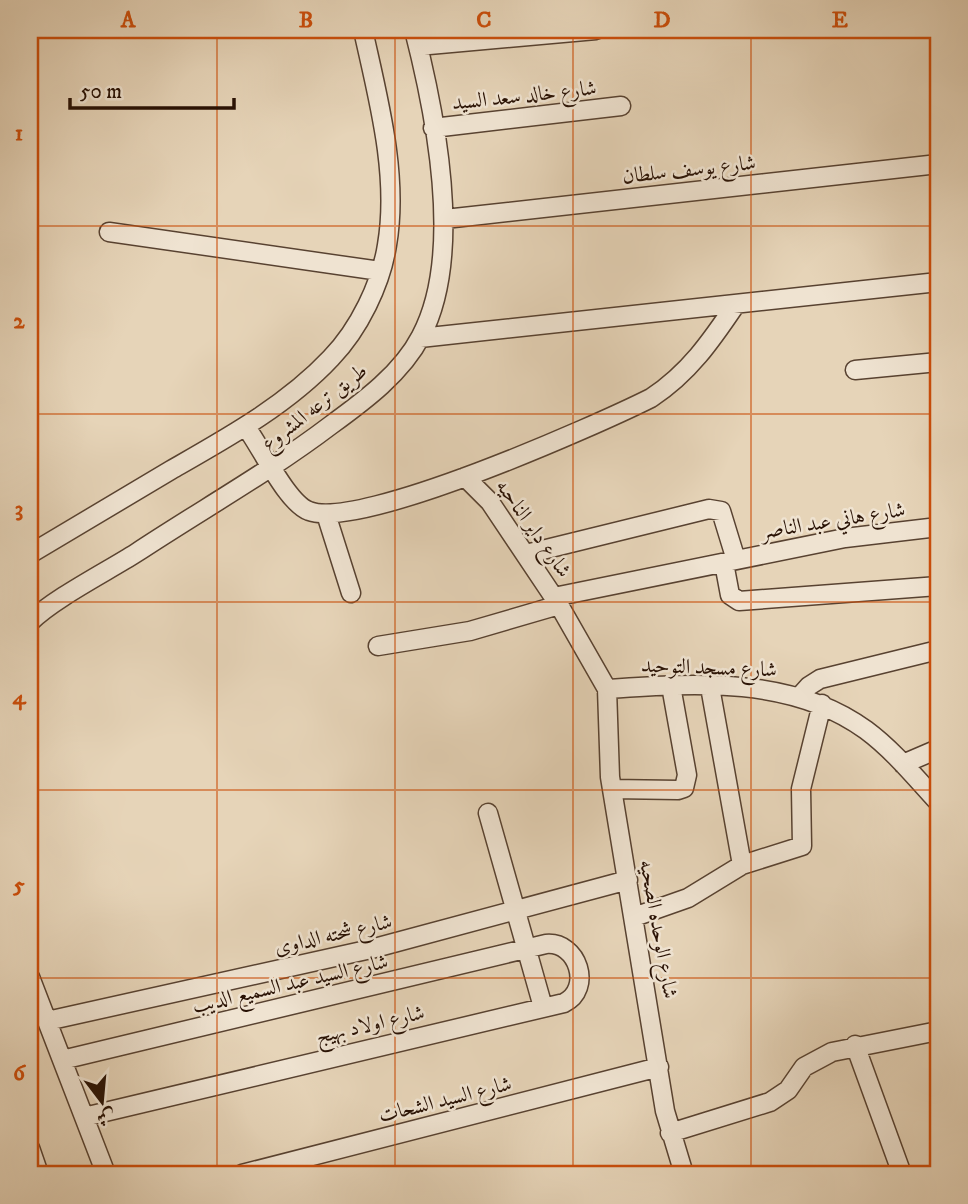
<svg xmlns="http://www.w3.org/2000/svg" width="968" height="1204" font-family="'IM FELL DW Pica',Amiri,serif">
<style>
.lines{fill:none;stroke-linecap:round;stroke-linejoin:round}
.minor-casing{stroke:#584231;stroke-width:21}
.minor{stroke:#efe3d1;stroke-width:18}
.grid{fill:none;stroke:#cb4e0b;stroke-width:2;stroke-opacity:0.55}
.labels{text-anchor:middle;stroke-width:5;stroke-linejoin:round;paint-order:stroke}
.street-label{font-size:21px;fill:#281104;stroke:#efe3d1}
.neatline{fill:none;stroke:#cb4e0b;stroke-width:2.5}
.grid-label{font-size:23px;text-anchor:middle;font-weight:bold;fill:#cb4e0b}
</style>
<rect width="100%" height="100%" fill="#e6d4b8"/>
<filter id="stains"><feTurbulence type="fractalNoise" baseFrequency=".00286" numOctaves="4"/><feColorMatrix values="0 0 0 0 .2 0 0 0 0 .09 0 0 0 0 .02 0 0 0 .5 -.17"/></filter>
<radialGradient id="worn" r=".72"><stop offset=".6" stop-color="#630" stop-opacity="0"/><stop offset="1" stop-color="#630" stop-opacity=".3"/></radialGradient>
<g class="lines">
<g class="minor-casing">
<path id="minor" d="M418 46 596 30
M433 128 621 106
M445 219 938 164
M109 232 380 271
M420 338 938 282
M855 370 938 362
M246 427C261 447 287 503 309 511 359 531 597 425 651 398 689 373 711 341 736 304
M465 477 490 502 559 605 607 689 610 777 665 1111 684 1174
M326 514 351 593
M30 554C77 526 124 498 171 470 227 438 287 405 331 358 359 329 381 284 387 245 399 175 378 98 363 30
M526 554 709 509 721 511 736 560
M724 563 730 595 739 601 938 586
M554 597 845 538 938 527
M30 622C53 599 106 572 136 553 201 510 269 472 331 425 364 401 402 373 421 336 464 255 436 116 414 30
M378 646 470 631 559 605
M710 687 742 865
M607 689C695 683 792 676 866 730 893 750 915 777 938 802
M800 696 809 686 820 679 938 650
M903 764 938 749
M612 789 678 790 684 788 687 775 671 686
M488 813 543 1007
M634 917 688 898 742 865 802 846 801 789 822 704
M30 977 106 1174
M47 1021 371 949 628 880
M855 1045 902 1174
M62 1060 546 944C578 941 593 989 564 1003L84 1117
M670 1133 770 1102 788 1090 804 1067 832 1052 938 1031
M30 1148 39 1174
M242 1174 659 1067"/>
</g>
<use href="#minor" class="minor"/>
</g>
<path class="grid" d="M217 30V1174M395 30V1174M573 30V1174M751 30V1174M30 226H938M30 414H938M30 602H938M30 790H938M30 978H938"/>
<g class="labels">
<g class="street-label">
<text transform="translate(524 95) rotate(-6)" y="7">شارع خالد سعد السيد</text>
<text transform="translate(689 169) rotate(-6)" y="7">شارع يوسف سلطان</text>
<text transform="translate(314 407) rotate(-38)" y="7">طريق ترعه المشروع</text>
<text transform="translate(833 520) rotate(-9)" y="7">شارع هاني عبد الناصر</text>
<text transform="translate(534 528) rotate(55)" y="7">شارع داير الناحيه</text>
<text transform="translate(709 667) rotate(2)" y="7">شارع مسجد التوحيد</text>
<text transform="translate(659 929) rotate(80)" y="7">شارع الوحده الصحيه</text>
<text transform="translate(333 934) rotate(-13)" y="7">شارع شحته الداوى</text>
<text transform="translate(290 983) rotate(-13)" y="7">شارع السيد عبد السميع الديب</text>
<text transform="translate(370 1024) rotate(-13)" y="7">شارع اولاد بهيج</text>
<text transform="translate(445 1099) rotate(-14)" y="7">شارع السيد الشحات</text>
</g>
</g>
<rect width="968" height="1204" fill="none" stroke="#e6d4b8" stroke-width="77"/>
<g transform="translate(102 1102) rotate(164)" stroke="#efe3d1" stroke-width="5" paint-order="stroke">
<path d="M0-5L12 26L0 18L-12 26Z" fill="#281104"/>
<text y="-10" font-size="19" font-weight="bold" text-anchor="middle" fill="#281104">ش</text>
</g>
<path d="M70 98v10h164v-10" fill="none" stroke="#281104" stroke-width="3.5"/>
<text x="80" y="98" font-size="21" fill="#281104" stroke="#efe3d1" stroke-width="5" paint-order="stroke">50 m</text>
<rect x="38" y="38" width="892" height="1128" class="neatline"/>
<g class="grid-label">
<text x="128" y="27">A</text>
<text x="306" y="27">B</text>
<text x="484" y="27">C</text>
<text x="662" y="27">D</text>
<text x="840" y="27">E</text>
<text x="19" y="140">1</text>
<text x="19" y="328">2</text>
<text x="19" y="516">3</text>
<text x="19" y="704">4</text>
<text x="19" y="892">5</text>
<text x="19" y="1080">6</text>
</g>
<rect width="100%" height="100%" filter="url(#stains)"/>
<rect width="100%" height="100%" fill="url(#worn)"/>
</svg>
